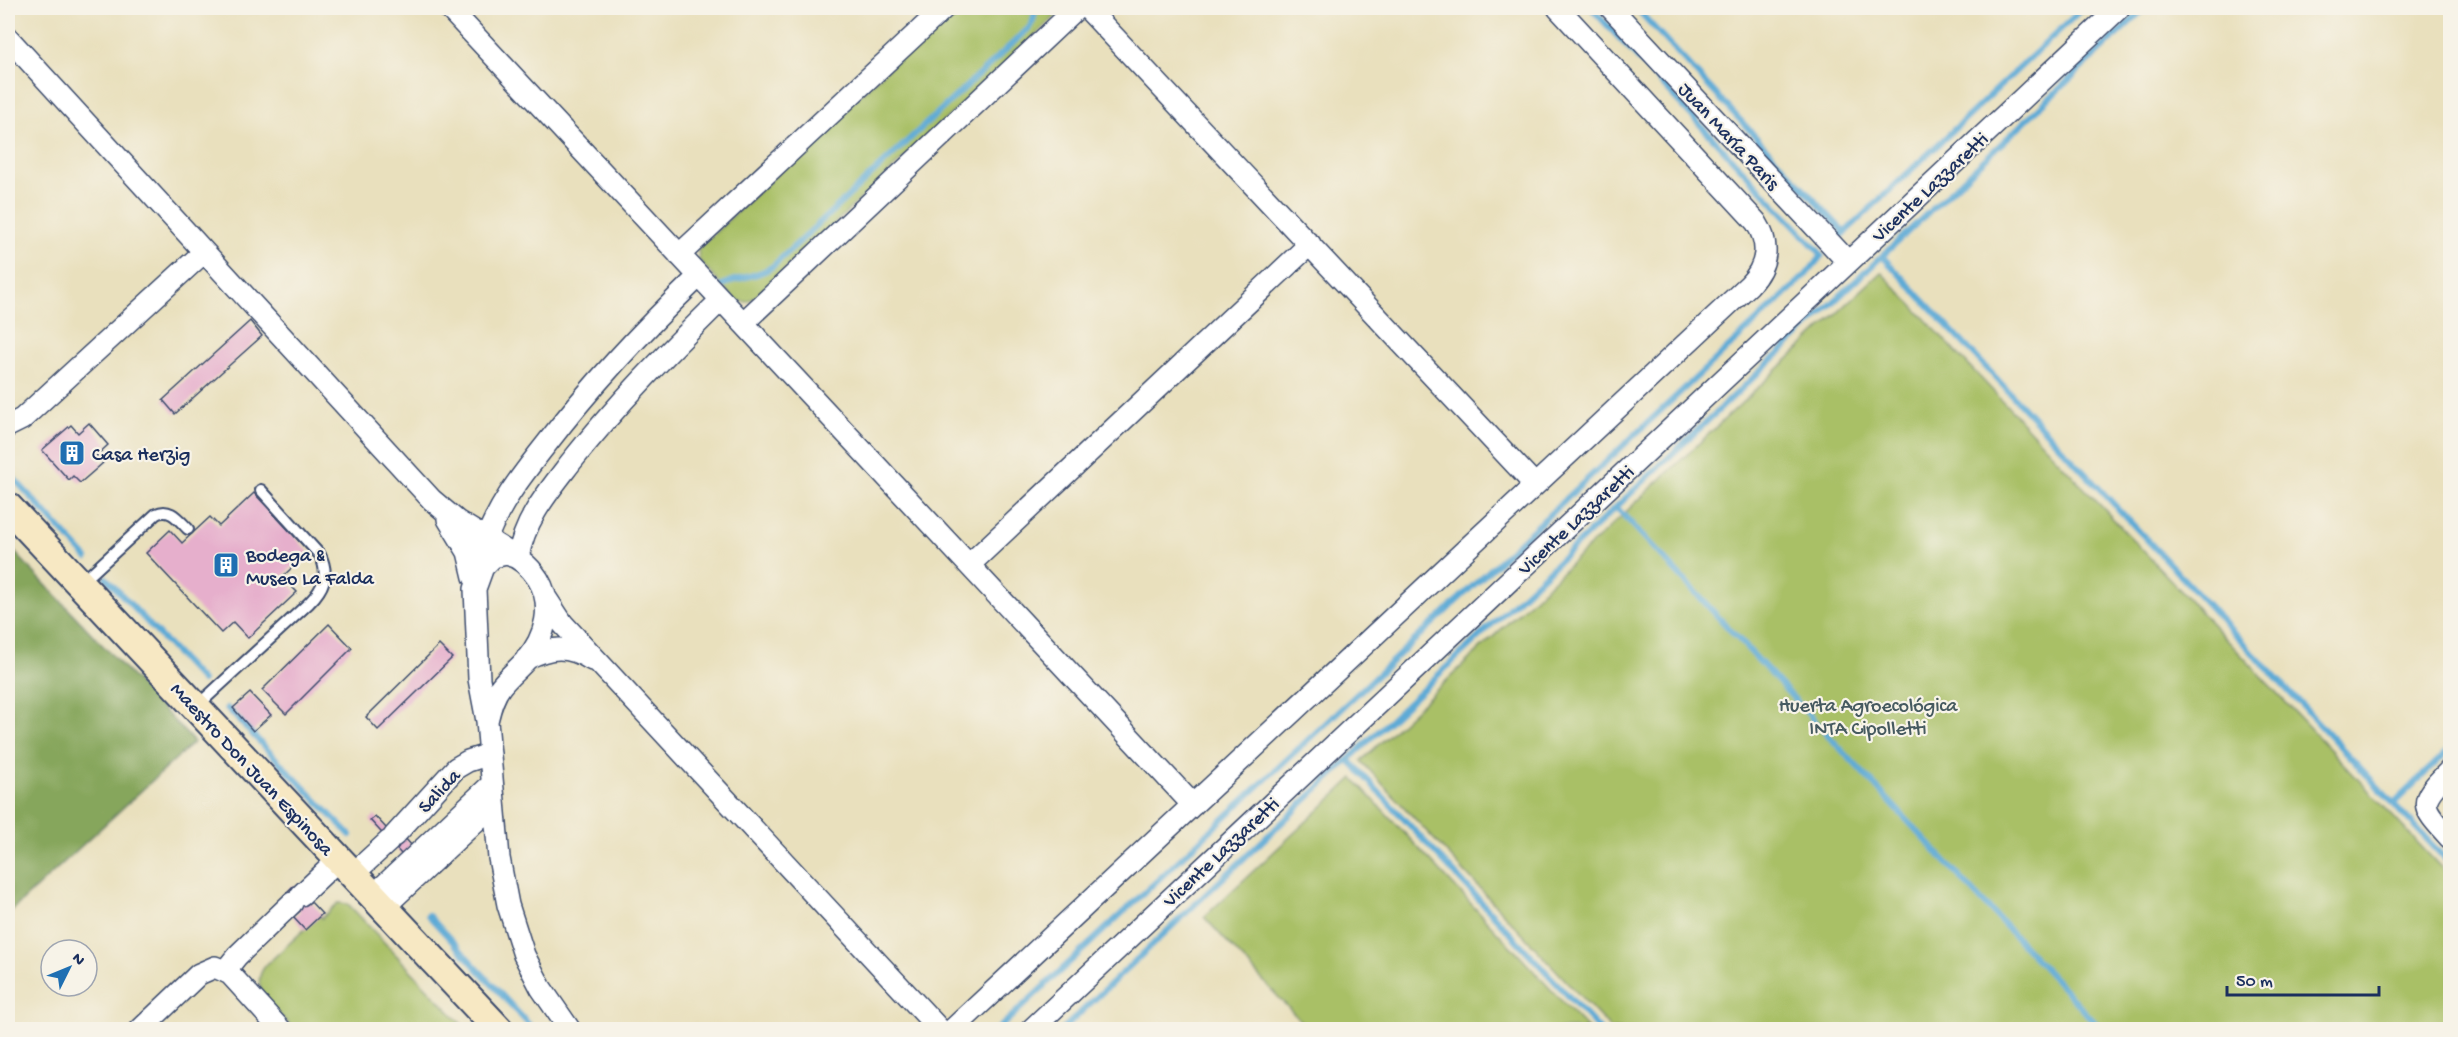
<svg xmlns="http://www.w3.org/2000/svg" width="2458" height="1037" font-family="'Gochi Hand',sans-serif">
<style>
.green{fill:#a9c066;stroke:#627862;stroke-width:1.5}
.forest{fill:#86a65b;stroke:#506a5c;stroke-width:1.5}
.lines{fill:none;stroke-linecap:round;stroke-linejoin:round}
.stream{stroke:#5daad6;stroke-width:6}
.building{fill:#e6afcc}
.lane-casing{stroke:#3a4a6c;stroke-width:14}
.street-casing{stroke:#3a4a6c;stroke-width:24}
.secondary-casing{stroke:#3a4a6c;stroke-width:32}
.lane{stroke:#fff;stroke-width:10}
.street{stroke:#fff;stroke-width:21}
.secondary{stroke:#f7e8c3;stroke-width:28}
.labels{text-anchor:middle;stroke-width:4.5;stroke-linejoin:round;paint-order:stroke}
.street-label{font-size:20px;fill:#1b2f5e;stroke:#f7f3e8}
.poi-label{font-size:20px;fill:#1b2f5e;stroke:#f7f3e8;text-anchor:start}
.park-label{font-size:20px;fill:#465a60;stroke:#f7f3e8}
</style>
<rect width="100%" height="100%" fill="#f7f3e8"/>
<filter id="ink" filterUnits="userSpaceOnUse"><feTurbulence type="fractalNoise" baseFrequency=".0167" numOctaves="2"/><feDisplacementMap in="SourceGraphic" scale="12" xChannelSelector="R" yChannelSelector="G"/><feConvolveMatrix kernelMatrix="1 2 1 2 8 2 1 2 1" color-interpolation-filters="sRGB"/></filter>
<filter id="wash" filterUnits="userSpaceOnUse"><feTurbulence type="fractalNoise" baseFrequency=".008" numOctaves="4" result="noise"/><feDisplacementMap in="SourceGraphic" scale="24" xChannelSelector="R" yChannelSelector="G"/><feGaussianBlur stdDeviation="1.35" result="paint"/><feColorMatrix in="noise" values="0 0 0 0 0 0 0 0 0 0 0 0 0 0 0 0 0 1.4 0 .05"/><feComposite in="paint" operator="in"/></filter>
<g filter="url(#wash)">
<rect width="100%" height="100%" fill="#e9e0bd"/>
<path class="green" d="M952 8H1061L1059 13 757 296 747 302 735 300 699 260 698 249Z
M1881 272 2450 877V1029H1611L1361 761Z
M1353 778 1588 1029H1308L1204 917Z
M338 903 348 904 466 1029H294C279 1013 245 989 266 965L320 915 322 918Z"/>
<path class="forest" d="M8 545 194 742 8 914Z"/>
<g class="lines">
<path class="stream" d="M1636 8 1845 233
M1841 236 2083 8
M1882 256 2450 864
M721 286C737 276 757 278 773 266L1029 28 1033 21 1036 8
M8 472 87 558
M1616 507 2102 1030
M106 578 202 681
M227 708 350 835
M1349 760 1600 1030
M2394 803 2450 749
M428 915 534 1030
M997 1030 1806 275 1822 255 1591 8
M1062 1030 2145 8"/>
</g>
<g id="blocks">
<path class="building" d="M250 321 262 336 175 414 163 400Z
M89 423 108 445 96 456 103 463 80 483 73 476 69 480 42 450 71 425 78 433Z
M254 493 309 552 282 577 297 592 248 638 233 622 221 633 146 553 170 530 182 543 210 517 219 526Z
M329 624 352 648 286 714 262 690Z
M439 645 452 658 378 730 366 717Z
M250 693 271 715 253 731 233 708Z
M375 816 398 841 404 837 412 846 402 855 370 820Z
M293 886 308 903 310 901 322 914 305 930 293 917 300 911 284 895Z"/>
</g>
</g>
<g filter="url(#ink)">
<use href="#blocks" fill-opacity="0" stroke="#3a4a6c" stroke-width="1.5"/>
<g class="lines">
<g class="lane-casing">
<path id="lane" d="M80 584 156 514C170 507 178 519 188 529
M196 707 309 603C323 589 330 575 320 555L261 490"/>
</g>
<g class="street-casing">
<path id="street" d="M449 8 1193 805
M1087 8 1535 485
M1611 8 1848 262
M8 38 432 500 457 521 518 558C524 520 548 492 571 462 617 404 668 352 721 300
M679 255 944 8
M743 323 1077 8
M8 426 22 419 204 252
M448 519 468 552 474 577
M482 551C495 509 521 476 548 442 594 382 645 328 699 276
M969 565 1310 244
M546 598 563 624 940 1030
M526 659C550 646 569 645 592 660
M487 721C490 709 493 696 501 686 508 677 518 669 526 660 546 637 554 605 538 579 530 567 520 557 506 554L493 557 483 567 475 589 479 679 487 721 499 858 508 905 524 955 541 988 570 1030
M2450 770C2417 803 2420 805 2450 838
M394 836 456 768 468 761 490 754
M353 874 389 841
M301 895 339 859
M373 896 492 784
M384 907 494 804
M225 971 237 956 292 903
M140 1030 199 974 215 967 230 974 281 1030
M952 1030 1749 285C1768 265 1770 244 1756 222L1558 8
M1031 1030 2119 8"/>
</g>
<g class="secondary-casing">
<path id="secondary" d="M8 507 499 1030"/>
</g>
<use href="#lane" class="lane"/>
<use href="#street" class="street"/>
<use href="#secondary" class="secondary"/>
</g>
</g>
<defs>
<g id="building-square" transform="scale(1.35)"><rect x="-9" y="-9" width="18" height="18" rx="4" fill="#1f6fb2" stroke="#f7f3e8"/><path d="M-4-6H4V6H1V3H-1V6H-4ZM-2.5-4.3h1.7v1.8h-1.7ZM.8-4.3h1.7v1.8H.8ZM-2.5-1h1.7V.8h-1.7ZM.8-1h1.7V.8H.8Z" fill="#fff"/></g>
</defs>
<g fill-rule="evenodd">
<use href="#building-square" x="72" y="453"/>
<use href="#building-square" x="226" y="565"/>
</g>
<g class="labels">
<g class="street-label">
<text transform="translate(1730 135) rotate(47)" y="7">Juan María Paris</text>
<text transform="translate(1929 186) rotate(-43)" y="7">Vicente Lazzaretti</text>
<text transform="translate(1575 519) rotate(-43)" y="7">Vicente Lazzaretti</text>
<text transform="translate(253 768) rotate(47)" y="7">Maestro Don Juan Espinosa</text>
<text transform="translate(438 790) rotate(-47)" y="7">Salida</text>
<text transform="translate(1220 851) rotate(-43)" y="7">Vicente Lazzaretti</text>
</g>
<g class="poi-label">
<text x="92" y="460">Casa Herzig</text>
<text x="246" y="561">Bodega &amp;<tspan x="246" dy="23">Museo La Falda</tspan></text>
</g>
<g class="park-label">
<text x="1868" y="711">Huerta Agroecológica<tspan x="1868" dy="23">INTA Cipolletti</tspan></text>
</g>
</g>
<rect width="2458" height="1037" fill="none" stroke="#f7f3e8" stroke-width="30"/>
<g transform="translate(69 968) rotate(47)"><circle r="28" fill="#f7f3e8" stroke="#9fa5b1" stroke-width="1.5"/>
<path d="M0-4.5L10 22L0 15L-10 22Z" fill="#1f6fb2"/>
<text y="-9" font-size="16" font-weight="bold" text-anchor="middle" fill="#1b2f5e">N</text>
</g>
<path d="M2227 986v9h152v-9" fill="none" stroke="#1b2f5e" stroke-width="3"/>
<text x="2236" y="986" font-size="18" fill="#1b2f5e" stroke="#f7f3e8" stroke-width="4.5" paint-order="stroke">50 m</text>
</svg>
